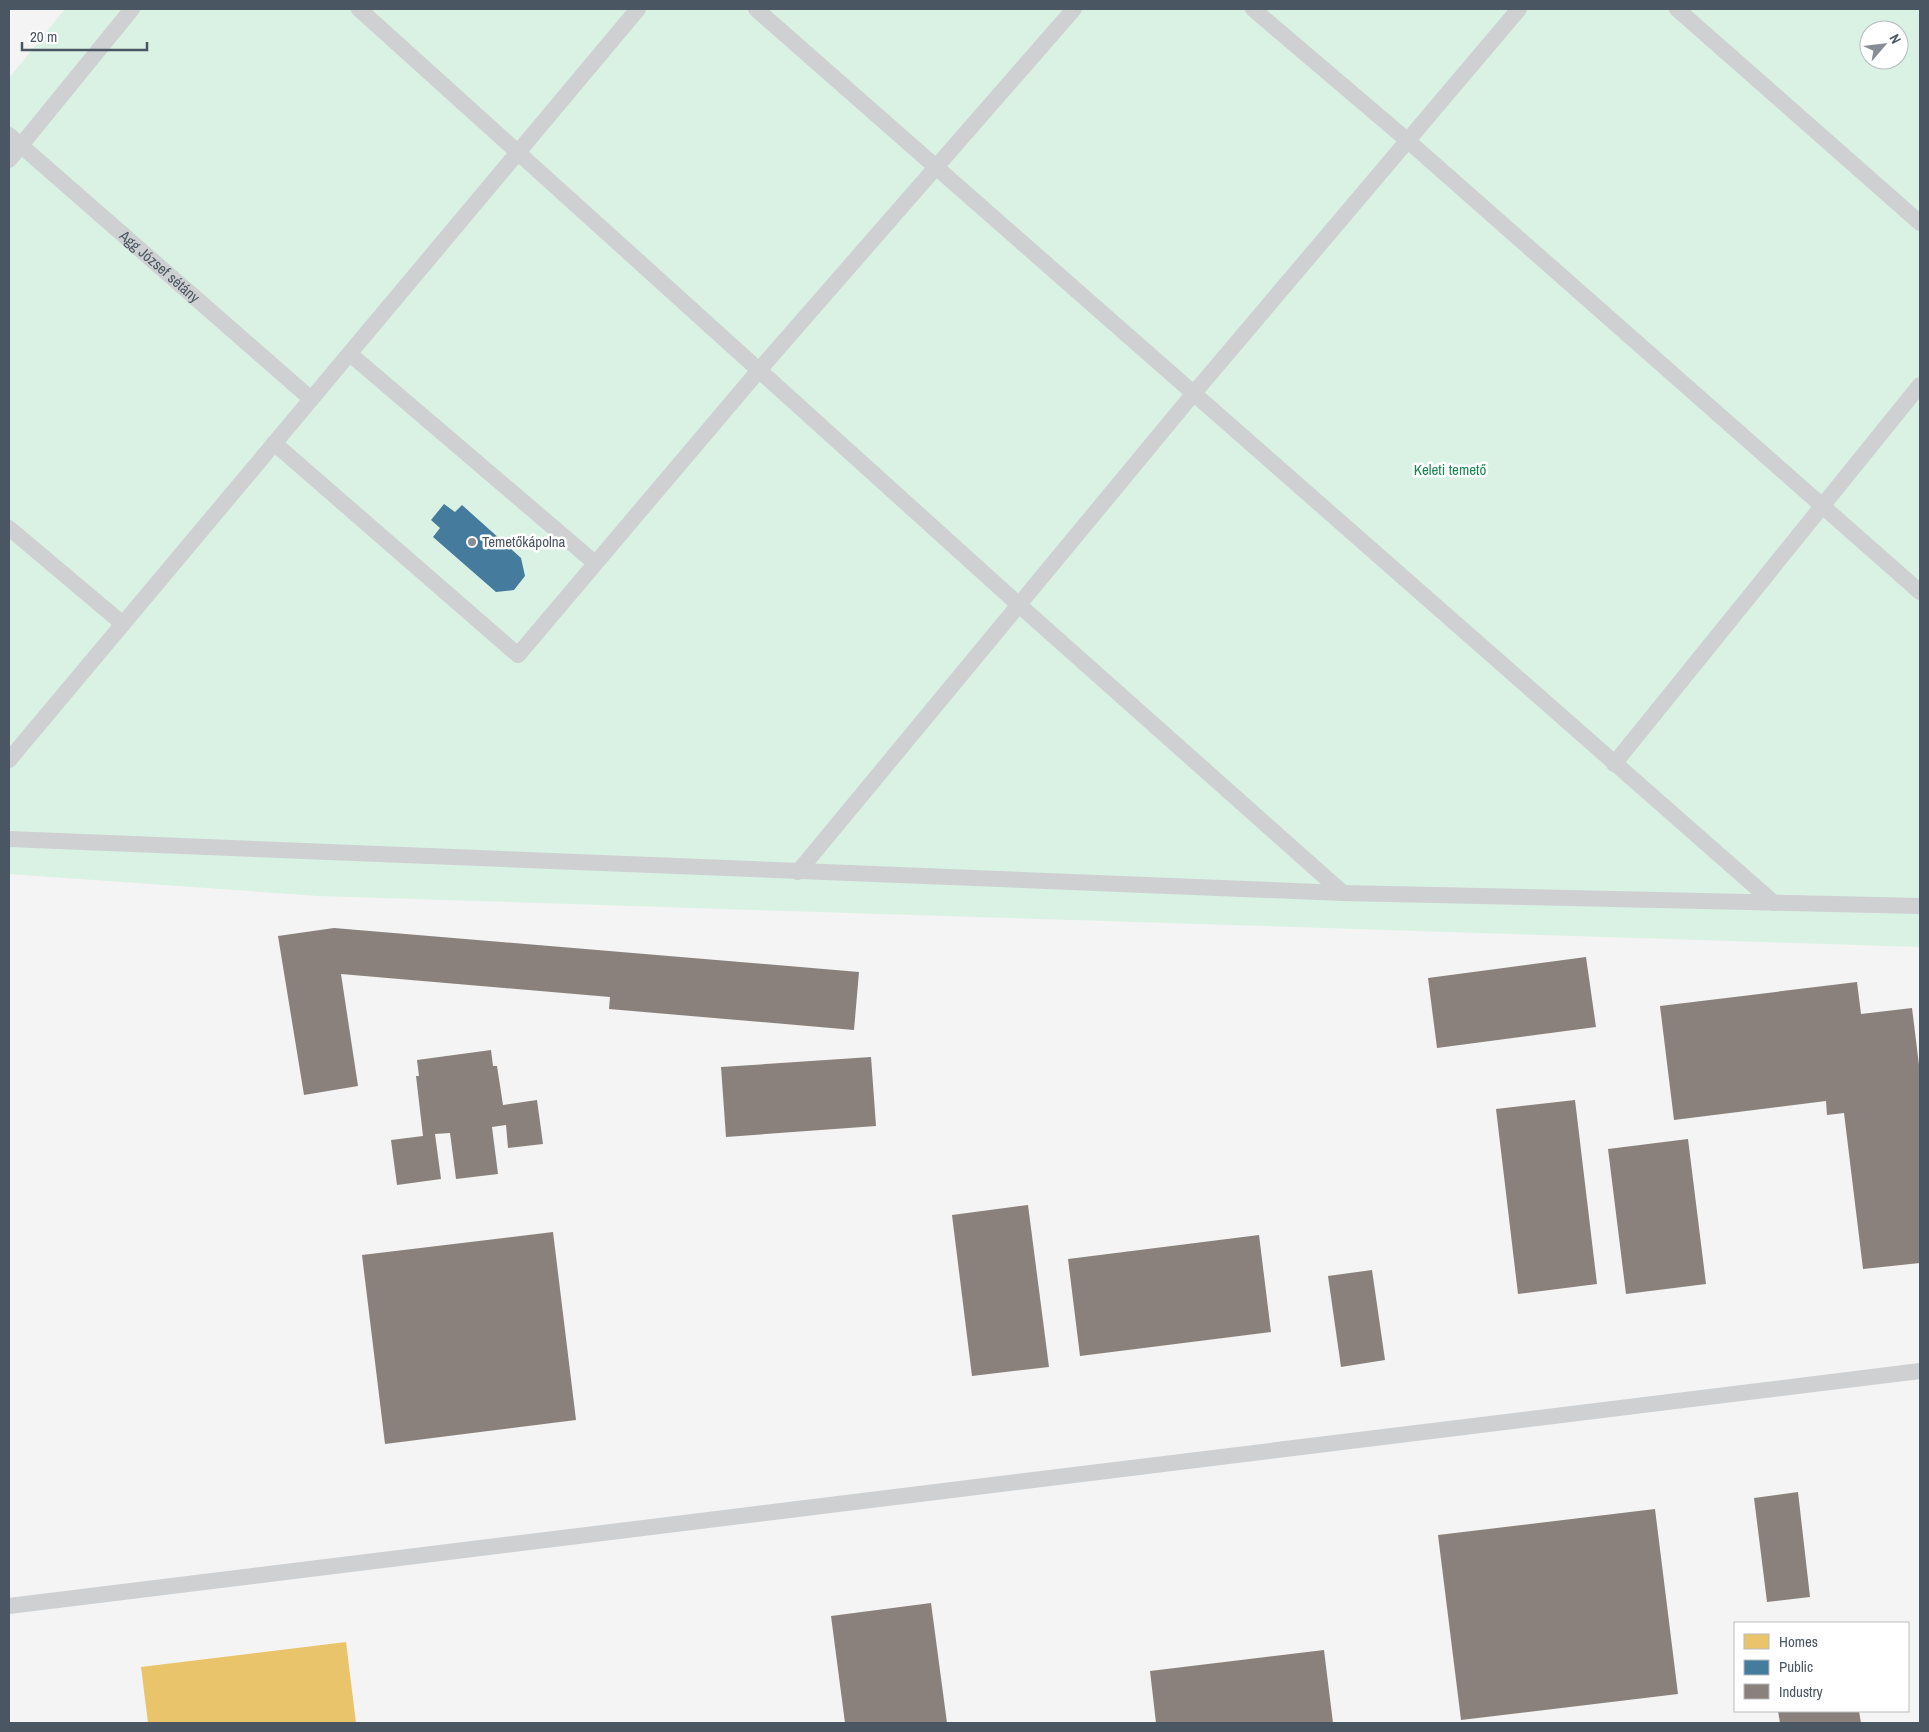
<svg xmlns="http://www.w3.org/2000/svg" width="1929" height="1732" font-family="'Archivo Narrow',sans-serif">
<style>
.green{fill:#d9f2e3;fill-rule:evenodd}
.homes{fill:#e9c46a}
.public{fill:#457b9d}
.industry{fill:#8a817c}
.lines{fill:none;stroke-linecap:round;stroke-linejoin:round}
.service{stroke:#ced0d2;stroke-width:16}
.poi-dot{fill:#868d94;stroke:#fff;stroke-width:2}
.labels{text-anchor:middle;stroke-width:5;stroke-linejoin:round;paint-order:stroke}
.street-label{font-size:15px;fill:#4a5661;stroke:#fff}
.park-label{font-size:15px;fill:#17864f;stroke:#fff}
.poi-label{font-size:15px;fill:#4a5661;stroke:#fff;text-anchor:start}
</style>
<rect width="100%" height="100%" fill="#f4f4f4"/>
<path class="green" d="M65 9H1920V947L318 896 9 874V78ZM1869 30H1899V60H1869Z"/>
<path class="homes" d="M346 1642 356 1723H148L141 1667Z"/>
<path class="public" d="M444 504 455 512 462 505 521 558 525 576 514 590 496 592 433 537 440 528 431 520Z"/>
<path class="industry" d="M334 928 859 972 854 1030 609 1009 610 997 341 974 358 1086 304 1095 278 936Z
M1586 957 1596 1027 1437 1048 1428 978Z
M1857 982 1861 1014 1912 1008 1920 1073V1263L1863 1269 1844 1113 1827 1115 1826 1101 1674 1120 1660 1006Z
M491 1050 493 1066H497L503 1105 537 1100 543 1144 508 1148 506 1125 492 1127 498 1174 456 1179 450 1133 435 1134 441 1179 397 1185 391 1140 423 1136 416 1076H419L417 1060Z
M871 1057 876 1126 726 1137 721 1067Z
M1575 1100 1597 1284 1518 1294 1496 1109Z
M1688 1139 1706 1284 1626 1294 1608 1149Z
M1028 1205 1049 1367 972 1376 952 1215Z
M553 1232 576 1420 385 1444 362 1255Z
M1259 1235 1271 1332 1080 1356 1068 1259Z
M1372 1270 1385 1360 1341 1367 1328 1276Z
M1798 1492 1810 1597 1767 1602 1754 1498Z
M1655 1509 1678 1694 1461 1720 1438 1535Z
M931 1603 947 1723H845L831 1616Z
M1324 1650 1333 1723H1156L1150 1671Z
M1778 1711H1859L1861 1723H1780Z"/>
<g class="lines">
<g class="service">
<path d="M359 9 1018 604 1343 893"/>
<path d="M756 9 1774 903"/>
<path d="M1253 9 1407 140 1920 592"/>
<path d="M1677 9 1920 223"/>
<path id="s1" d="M9 135 311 399"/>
<path d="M9 160 132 9"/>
<path d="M350 354 595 563"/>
<path d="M274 443 518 655 760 369 1074 9"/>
<path d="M9 528 123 624"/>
<path d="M9 760 638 9"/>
<path d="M1614 764 1920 385"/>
<path d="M9 839 1343 893 1920 906"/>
<path d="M798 872 1194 393 1519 9"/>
<path d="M9 1606 1920 1371"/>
</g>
</g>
<circle class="poi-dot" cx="472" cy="542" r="5"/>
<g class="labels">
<g class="street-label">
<text dy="5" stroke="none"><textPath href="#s1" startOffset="200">Agg József sétány</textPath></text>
</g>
<g class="park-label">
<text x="1450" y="475">Keleti temető</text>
</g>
<g class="poi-label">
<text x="482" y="547">Temetőkápolna</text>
</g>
</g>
<rect width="1929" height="1732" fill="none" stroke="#4a5661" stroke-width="20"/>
<rect x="1734" y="1622" width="175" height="90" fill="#ffffff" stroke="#b7bbc0"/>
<rect x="1744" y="1634" width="25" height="15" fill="#e9c46a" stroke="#b7bbc0"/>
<text x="1779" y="1647" font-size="15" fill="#4a5661">Homes</text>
<rect x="1744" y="1660" width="25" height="15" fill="#457b9d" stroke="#b7bbc0"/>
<text x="1779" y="1672" font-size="15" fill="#4a5661">Public</text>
<rect x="1744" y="1684" width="25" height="15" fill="#8a817c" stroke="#b7bbc0"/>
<text x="1779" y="1697" font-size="15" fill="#4a5661">Industry</text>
<g transform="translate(1884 45) rotate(62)"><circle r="24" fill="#ffffff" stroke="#b7bbc0"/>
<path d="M0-4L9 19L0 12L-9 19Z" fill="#868d94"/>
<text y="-8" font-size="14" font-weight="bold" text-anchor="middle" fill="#4a5661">N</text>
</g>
<path d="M22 42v8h125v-8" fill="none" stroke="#4a5661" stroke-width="2.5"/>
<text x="30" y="42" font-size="15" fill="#4a5661" stroke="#ffffff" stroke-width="4" paint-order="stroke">20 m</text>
</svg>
